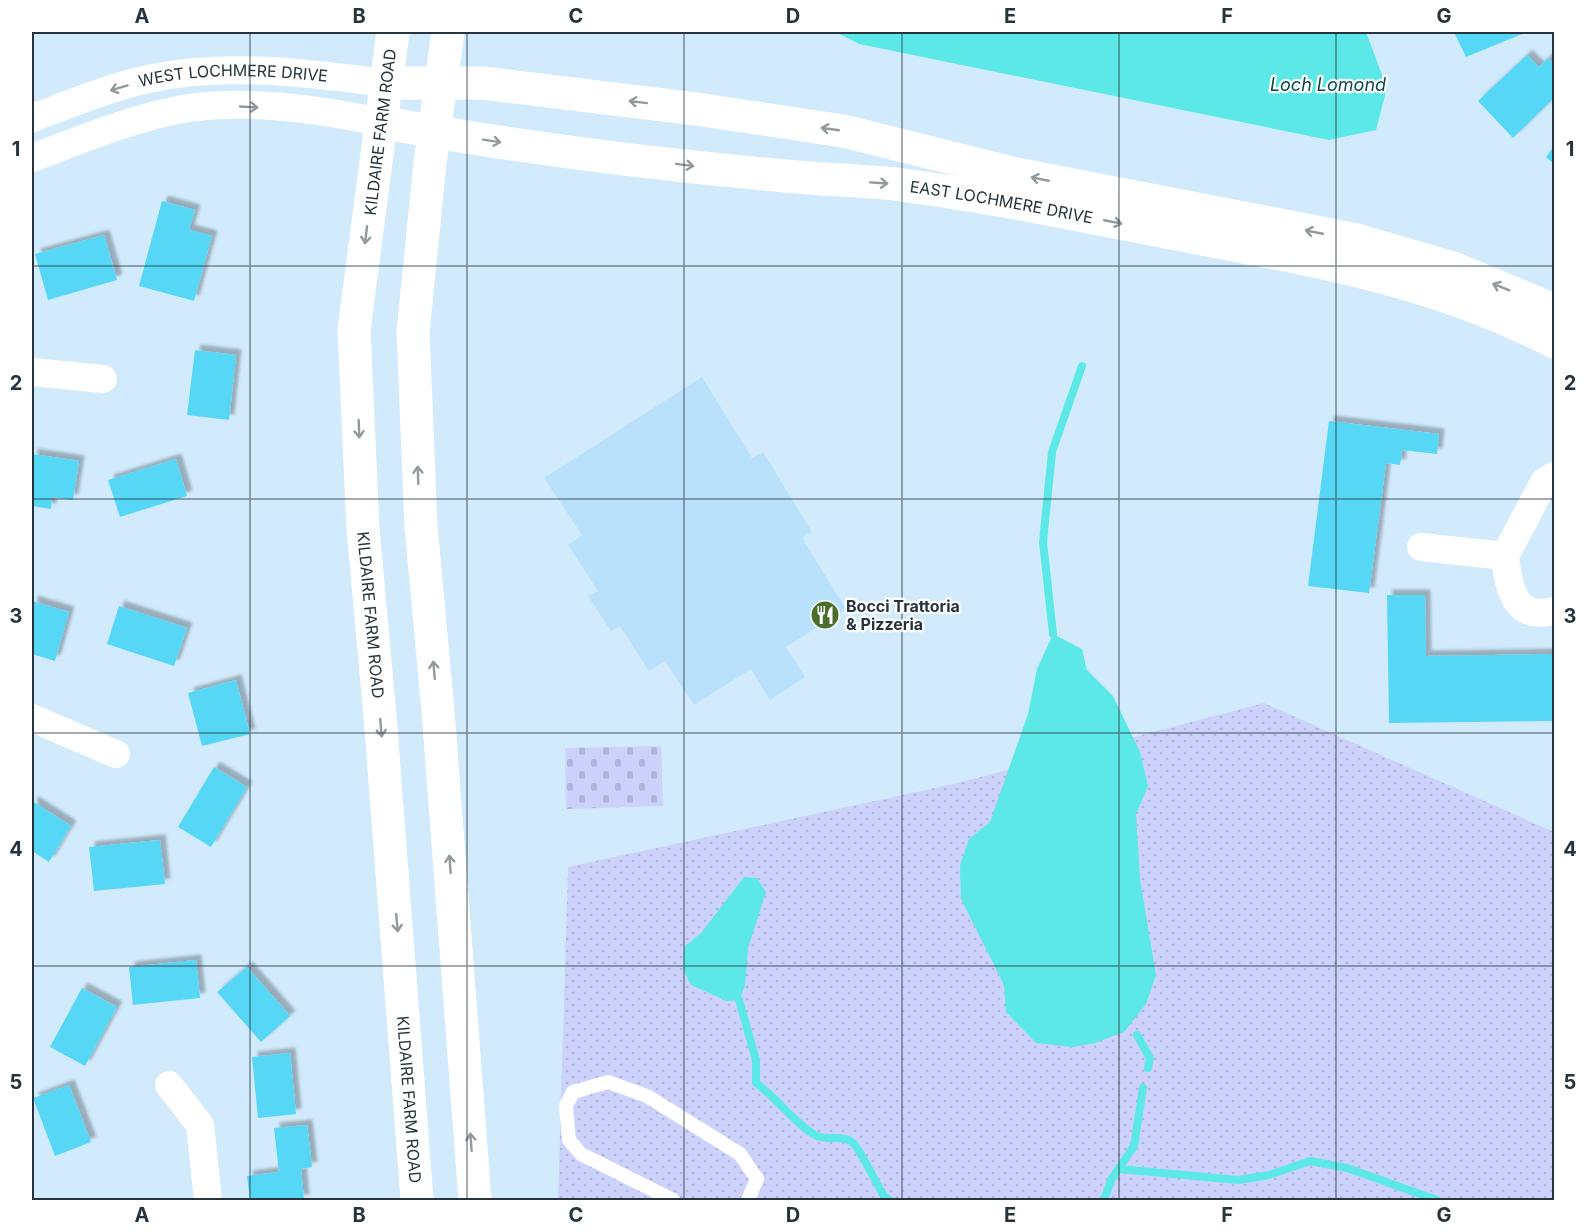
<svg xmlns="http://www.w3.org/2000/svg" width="1586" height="1232" font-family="Inter,sans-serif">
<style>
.built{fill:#b9e1fc}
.grass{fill:url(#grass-dots)}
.cemetery{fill:url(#cemetery-stones)}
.water{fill:#5de8e8}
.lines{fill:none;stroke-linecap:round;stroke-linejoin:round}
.stream{stroke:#5de8e8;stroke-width:8}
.building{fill:#56d7f5;filter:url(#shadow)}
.lane{stroke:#fff;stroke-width:14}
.street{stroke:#fff;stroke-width:28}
.secondary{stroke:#fff;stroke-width:33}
.oneway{stroke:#939a9e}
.grid{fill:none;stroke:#27343d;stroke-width:1.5;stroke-opacity:0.55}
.labels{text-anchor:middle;stroke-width:4.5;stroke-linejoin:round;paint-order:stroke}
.street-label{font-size:16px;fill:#27343d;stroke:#fff}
.poi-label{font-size:16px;font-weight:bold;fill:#27343d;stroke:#fff;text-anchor:start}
.water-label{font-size:18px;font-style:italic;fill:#0d4c4c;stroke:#fff}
.neatline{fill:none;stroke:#27343d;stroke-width:2}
.grid-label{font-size:20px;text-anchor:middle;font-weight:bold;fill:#27343d}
</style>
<defs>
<pattern id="grass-dots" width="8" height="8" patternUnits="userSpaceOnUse" patternTransform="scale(1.5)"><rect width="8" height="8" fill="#ccd2fb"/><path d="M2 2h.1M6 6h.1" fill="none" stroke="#afb5d8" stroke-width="1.8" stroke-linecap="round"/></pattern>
<pattern id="cemetery-stones" width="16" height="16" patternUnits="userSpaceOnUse" patternTransform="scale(1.5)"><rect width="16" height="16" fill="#ccd2fb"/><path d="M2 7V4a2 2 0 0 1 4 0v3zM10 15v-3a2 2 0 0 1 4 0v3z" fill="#afb5d8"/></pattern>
<filter id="shadow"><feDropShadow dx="5.5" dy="-5.5" stdDeviation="1.5" flood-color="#0004"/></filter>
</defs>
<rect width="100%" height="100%" fill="#d1ebfd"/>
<path class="built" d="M702 377 752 458 763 452 812 532 802 538 846 609 786 647 805 677 770 700 751 669 694 705 665 661 649 671 620 626 611 631 588 596 598 591 568 545 582 535 544 478Z"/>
<path class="grass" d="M1264 703 1554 832V1200H558L568 867 954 784Z"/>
<path class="cemetery" d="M661 746 663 806 566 809 565 748Z"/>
<path class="water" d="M836 32H1366L1387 88 1376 130 1329 140 859 44Z
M1053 634 1082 649 1087 670 1113 696 1140 752 1148 786 1136 814 1140 879 1156 975 1146 1004 1124 1032 1095 1043 1072 1047 1036 1043 1006 1012 1004 985 961 899 960 865 969 839 990 822 1028 714 1037 669Z
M744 877 757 878 766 892 748 948 745 986 739 1000 727 1001 691 985 683 969 684 947 701 933Z"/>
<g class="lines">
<path class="stream" d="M1053 634 1043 542 1052 452 1082 366
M739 1000 756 1060V1083C776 1097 798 1127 817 1136 827 1141 842 1134 853 1143 860 1149 877 1185 884 1196L890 1200
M1137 1035 1150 1058 1148 1068
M1119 1169 1238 1180 1269 1175 1310 1161 1347 1168 1437 1200
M1104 1200 1111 1180 1134 1146 1143 1088"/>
</g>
<path class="building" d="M1454 32H1527L1466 57Z
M1527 55 1539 67 1548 58 1554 65V98L1513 138 1478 101Z
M1554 146V164L1546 157Z
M162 201 195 210 189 230 212 236 194 301 139 286Z
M104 235 117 280 48 300 35 254Z
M195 350 236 355 229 420 187 415Z
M1329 421 1439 434 1437 454 1402 450 1400 465 1386 463 1369 593 1308 586Z
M32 454 79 461 73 500 52 497 51 509 32 506Z
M176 459 187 496 120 517 108 480Z
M1387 595H1425L1426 656 1554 654V721L1389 723Z
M32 601 69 612 55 661 32 654Z
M119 606 187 628 174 666 107 644Z
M236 680 250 734 202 746 188 693Z
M214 767 247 787 211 847 178 827Z
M32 801 71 826 49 862 32 851Z
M160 840 165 884 94 891 89 847Z
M196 960 200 998 133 1005 129 967Z
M247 967 290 1016 261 1042 217 992Z
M82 988 117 1007 85 1066 50 1047Z
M290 1053 296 1114 258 1118 252 1057Z
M69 1085 91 1142 55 1156 33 1098Z
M307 1125 312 1167 301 1169 304 1200H250L247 1176 279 1172 274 1128Z"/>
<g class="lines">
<path class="lane" d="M673 1200 581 1154 569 1140 566 1106 573 1092 608 1082 647 1096 740 1154 757 1179 748 1200"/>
<g class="street">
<path id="s1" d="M32 118C70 104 108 88 148 79 225 62 308 73 385 83"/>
<path d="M32 158C83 139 134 117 189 108 247 99 322 110 380 122"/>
<path d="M32 372 103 379"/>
<path d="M1421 547 1505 556 1544 482 1554 476"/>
<path d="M1505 556C1508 587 1514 621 1554 611"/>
<path d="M32 718 116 754"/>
<path d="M169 1085 200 1125 208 1200"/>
</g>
<g class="secondary">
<path id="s2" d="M393 32 354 330 363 529 380 716 417 1200"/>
<path d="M448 32 430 163 413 332 421 526 438 711 475 1200"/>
<path d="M385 83H483L696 109 843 131 1016 174 1357 240 1453 268 1554 310"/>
<path id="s3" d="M380 122C514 147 650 164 786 176 822 180 859 180 895 184 996 197 1097 219 1197 238 1324 262 1438 282 1554 342"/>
</g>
</g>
<defs><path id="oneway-shaft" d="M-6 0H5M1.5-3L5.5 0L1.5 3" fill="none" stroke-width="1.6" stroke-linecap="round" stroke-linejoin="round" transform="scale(1.5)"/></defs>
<g class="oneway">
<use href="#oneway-shaft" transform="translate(119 88) rotate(163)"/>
<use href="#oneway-shaft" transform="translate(638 102) rotate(-173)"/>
<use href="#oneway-shaft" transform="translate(249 107) rotate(3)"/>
<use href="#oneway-shaft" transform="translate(830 129) rotate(-172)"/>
<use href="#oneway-shaft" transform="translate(492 141) rotate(9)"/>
<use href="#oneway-shaft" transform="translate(685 165) rotate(7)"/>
<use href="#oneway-shaft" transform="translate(1040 179) rotate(-169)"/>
<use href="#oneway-shaft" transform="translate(879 183) rotate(4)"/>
<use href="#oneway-shaft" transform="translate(1113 222) rotate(11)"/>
<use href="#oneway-shaft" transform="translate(1314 232) rotate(-169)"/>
<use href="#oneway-shaft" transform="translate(366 235) rotate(97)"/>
<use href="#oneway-shaft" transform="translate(1501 287) rotate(-158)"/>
<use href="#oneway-shaft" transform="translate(359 429) rotate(88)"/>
<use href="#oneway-shaft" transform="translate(418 475) rotate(-92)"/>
<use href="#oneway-shaft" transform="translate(434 670) rotate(-95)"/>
<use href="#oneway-shaft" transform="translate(381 728) rotate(85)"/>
<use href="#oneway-shaft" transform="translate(450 864) rotate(-94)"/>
<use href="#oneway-shaft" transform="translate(397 923) rotate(85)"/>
<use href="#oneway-shaft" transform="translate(471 1142) rotate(-94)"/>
</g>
<path class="grid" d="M250 32V1200M467 32V1200M684 32V1200M902 32V1200M1119 32V1200M1336 32V1200M32 266H1554M32 499H1554M32 733H1554M32 966H1554"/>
<defs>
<g id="restaurant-disc" transform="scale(1.5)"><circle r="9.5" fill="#496f2a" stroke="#fff"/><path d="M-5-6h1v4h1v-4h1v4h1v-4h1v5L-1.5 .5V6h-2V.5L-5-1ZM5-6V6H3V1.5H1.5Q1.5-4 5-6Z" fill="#fff"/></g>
</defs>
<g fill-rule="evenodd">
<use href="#restaurant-disc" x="825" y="615"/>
</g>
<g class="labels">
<g class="street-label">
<text dy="6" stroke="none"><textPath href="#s1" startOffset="208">WEST LOCHMERE DRIVE</textPath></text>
<text transform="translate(380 132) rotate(-83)" y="6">KILDAIRE FARM ROAD</text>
<text dy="6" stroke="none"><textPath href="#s3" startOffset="627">EAST LOCHMERE DRIVE</textPath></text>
<text dy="6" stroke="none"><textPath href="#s2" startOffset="586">KILDAIRE FARM ROAD</textPath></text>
<text dy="6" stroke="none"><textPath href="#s2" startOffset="1072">KILDAIRE FARM ROAD</textPath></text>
</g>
<g class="poi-label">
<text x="846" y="612">Bocci Trattoria<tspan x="846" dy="18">&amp; Pizzeria</tspan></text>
</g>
<g class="water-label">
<text x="1328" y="91">Loch Lomond</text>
</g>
</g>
<rect width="1586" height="1232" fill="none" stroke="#ffffff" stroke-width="66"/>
<rect x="33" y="33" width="1520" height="1166" class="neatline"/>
<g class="grid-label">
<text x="142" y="23">A</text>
<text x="359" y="23">B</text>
<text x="576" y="23">C</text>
<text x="793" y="23">D</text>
<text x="1010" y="23">E</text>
<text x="1227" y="23">F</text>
<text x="1444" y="23">G</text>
<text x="16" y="156">1</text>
<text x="1570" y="156">1</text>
<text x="16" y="390">2</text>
<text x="1570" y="390">2</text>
<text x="16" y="623">3</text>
<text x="1570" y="623">3</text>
<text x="16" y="856">4</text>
<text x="1570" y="856">4</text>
<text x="16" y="1089">5</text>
<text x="1570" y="1089">5</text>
<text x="142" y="1222">A</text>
<text x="359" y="1222">B</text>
<text x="576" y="1222">C</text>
<text x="793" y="1222">D</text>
<text x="1010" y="1222">E</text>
<text x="1227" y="1222">F</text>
<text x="1444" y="1222">G</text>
</g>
</svg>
